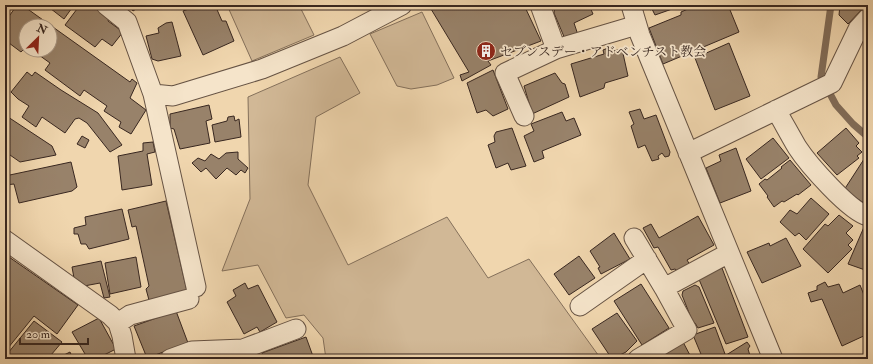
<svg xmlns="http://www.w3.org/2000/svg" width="873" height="364" font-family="'IM FELL Double Pica','Noto Serif JP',serif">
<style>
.green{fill:#d1b896;stroke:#84705b}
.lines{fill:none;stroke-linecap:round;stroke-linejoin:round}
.stream{stroke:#816c58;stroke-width:7}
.building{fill:#98826a;stroke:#382720}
.street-casing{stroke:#665344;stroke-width:21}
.street{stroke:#f5e4ca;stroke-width:19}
.labels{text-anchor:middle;stroke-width:3.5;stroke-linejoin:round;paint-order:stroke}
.poi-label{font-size:13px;fill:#382720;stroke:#f5e4ca;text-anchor:start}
</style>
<rect width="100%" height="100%" fill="#f0d6ae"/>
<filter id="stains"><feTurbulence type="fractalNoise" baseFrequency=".005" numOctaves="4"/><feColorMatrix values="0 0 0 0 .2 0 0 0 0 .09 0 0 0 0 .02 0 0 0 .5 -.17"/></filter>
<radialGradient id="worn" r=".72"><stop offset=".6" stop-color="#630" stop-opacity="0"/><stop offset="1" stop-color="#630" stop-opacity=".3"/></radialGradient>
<path class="green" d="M227 5H299L314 35 252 61Z
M422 12 454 78 437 85 411 89 397 86 370 34Z
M340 57 360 93 316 117 308 185 348 265 447 217 488 278 529 259 601 359H326L323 338 304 315 286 318 258 265 222 271 250 199 248 97Z"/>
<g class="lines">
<path class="stream" d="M831 5 821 77 836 105 853 124 868 137"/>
</g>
<path class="building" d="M17 5H22L130 82 132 79 137 83 130 98 146 110 131 134 119 127 121 122 104 111 107 106 84 90 80 96 45 70 50 63 32 50H50V26H26V47L21 52 5 40V22Z
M46 5H74L64 19Z
M80 5H92L109 18 108 21 123 32 112 46 102 39 95 47 65 25Z
M128 5H142L133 11Z
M200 5H215L222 21H226L234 41 203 55 183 11Z
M444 5H524L541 41 488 61 491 65 462 81 460 75 469 72 431 9Z
M555 5H589L593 14 574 23 578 35 565 39 554 13Z
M649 5H674L675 8 655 15 652 9 650 10Z
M697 5H728L739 32 663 64 649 28 681 15V12Z
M840 5H866L848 24 839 15Z
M172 22 181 56 158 61 152 59 146 36 159 33 158 28 166 23Z
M729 43 750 96 715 110 695 58Z
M608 48 609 52 622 49 628 76 605 83 604 88 580 97 571 64 604 54 603 50Z
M493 70 508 109 493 116 486 110 477 113 467 83Z
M27 72 32 76 35 72 61 90 98 113 122 145 110 152 87 123 79 118 75 119 65 133 42 117 36 127 22 117 29 106 18 99 11 92Z
M555 73 562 83 565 84 569 97 532 114 527 105 529 103 524 86Z
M209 105 212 119 206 121 210 143 180 149 174 129 170 128V114Z
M640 109 644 119 656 115 670 152 669 156 665 157 662 153 658 156 659 159 652 161 645 145 638 148 631 126 634 124 629 112Z
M562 112 566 121 574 118 581 135 542 151 544 158 534 162 524 136 534 131 531 124Z
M5 115 52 146 56 155 20 162 10 155 5 157Z
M234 116 235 121 239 119 241 137 215 142 212 125 227 121 228 117Z
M512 128 526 166 511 170 508 163 496 168 488 145 495 142 494 136 496 132Z
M846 128 859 143 856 146 862 152 857 156 859 158 837 175 817 153Z
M82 136 89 140 85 148 77 144Z
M773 138 789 158 761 179 746 159Z
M153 142 155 152 147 154 152 185 122 190 118 156 143 151V143Z
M736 148 751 191 720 203 706 168 721 161 719 155Z
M238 152V159L248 168 245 173 241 170 236 175 227 168 216 179 206 168 201 172 192 163 198 158 205 161 211 154 219 159 226 153Z
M868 153V204L867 205 844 190Z
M790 160 811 185 798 195 797 194 784 202 782 201 774 207 767 197 768 196 759 184 765 179 767 180 782 168 781 167Z
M71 162 77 187 72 191 19 203 14 184 5 185V176Z
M811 198 829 214 806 240 799 233 795 236 780 222 790 210 797 214Z
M166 201 187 291 149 300 146 289 149 286 136 226 132 227 128 210Z
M122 209 129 239 89 249 86 244H81L78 234H74V228L86 225 85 217Z
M839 215 853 226 846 233 853 240 848 245 852 249 828 273 803 249 825 224 828 226Z
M698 216 714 245 687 260 690 265 679 272 675 269 671 270 658 247 654 248 643 228 651 224 659 238Z
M864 227 868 229V271L848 264Z
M614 233 630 259 601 274 598 268 600 267 590 251Z
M786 238 801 266 762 283 747 252 769 243 770 246Z
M579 256 595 278 569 295 554 274Z
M9 257 78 305 57 334 34 316 8 348 5 329V263Z
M136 257 141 287 110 294 105 263Z
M101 261 110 297 104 298 100 283 84 286 74 278 72 267Z
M722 268 748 337 726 344 698 277Z
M825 282 828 287 839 284 843 293 860 285 868 305V334L842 346 822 299 811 302 808 293 817 290V286Z
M245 283 248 289 258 285 277 322 260 332 257 327 244 334 227 302 236 296 233 290Z
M641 284 669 328 642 345 614 301Z
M695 285 699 287 714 323 698 328 695 323H693L682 295 683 291Z
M176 311 188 343 147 358 134 326Z
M617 313 637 341 626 352 612 359 592 329Z
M99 318 116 349 96 359H88L72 332Z
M34 321 62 342 51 355 43 359H9L8 353Z
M715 327 725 354 708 359H703L693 335Z
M306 337 314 359H264L262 353Z
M683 342 692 359H661L659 355Z
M747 342 750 346 748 349 751 359H724L723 357Z
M70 352 73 359H56Z
M868 354V359H854Z"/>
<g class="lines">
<g class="street-casing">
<path id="street" d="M106 5 127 22 153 94 196 287
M540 5 556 49
M631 5 640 35 773 359
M153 94 173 96 262 69 343 36 402 5
M776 110C783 122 790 135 797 147 808 164 850 212 868 216
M524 116 505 73 556 49 637 25
M688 153 832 83 858 29 868 18
M634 238 664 288
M5 240 110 315 118 323 122 336 126 359
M580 306 647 259
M118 323 130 315 189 299
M170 359 192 351 243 349 296 329
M638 359 687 330 664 288 729 253"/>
</g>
<use href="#street" class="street"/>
</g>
<defs>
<g id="building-disc" transform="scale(1)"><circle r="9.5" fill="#8f2418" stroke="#f5e4ca"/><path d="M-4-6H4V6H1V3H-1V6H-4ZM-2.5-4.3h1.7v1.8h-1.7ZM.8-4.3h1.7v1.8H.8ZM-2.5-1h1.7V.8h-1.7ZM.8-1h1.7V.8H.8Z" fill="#fff"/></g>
</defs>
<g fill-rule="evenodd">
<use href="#building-disc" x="486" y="51"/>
</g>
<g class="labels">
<g class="poi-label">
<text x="500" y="56">セブンスデー・アドベンチスト教会</text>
</g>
</g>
<rect width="873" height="364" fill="none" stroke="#f0d6ae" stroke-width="20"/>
<rect x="6" y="6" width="861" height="352" fill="none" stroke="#382720" stroke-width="2"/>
<rect x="10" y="10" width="853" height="344" fill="none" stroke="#382720"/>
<g transform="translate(38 38) rotate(24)"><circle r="19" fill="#f5e4ca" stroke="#a99886"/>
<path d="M0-3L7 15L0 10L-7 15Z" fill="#8f2418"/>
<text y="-6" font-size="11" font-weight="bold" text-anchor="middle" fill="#382720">N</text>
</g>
<path d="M20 338v6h68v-6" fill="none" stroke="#382720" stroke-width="2"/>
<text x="26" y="338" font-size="12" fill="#382720" stroke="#f5e4ca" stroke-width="3" paint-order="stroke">20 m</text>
<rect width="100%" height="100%" filter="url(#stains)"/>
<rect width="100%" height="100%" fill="url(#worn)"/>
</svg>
